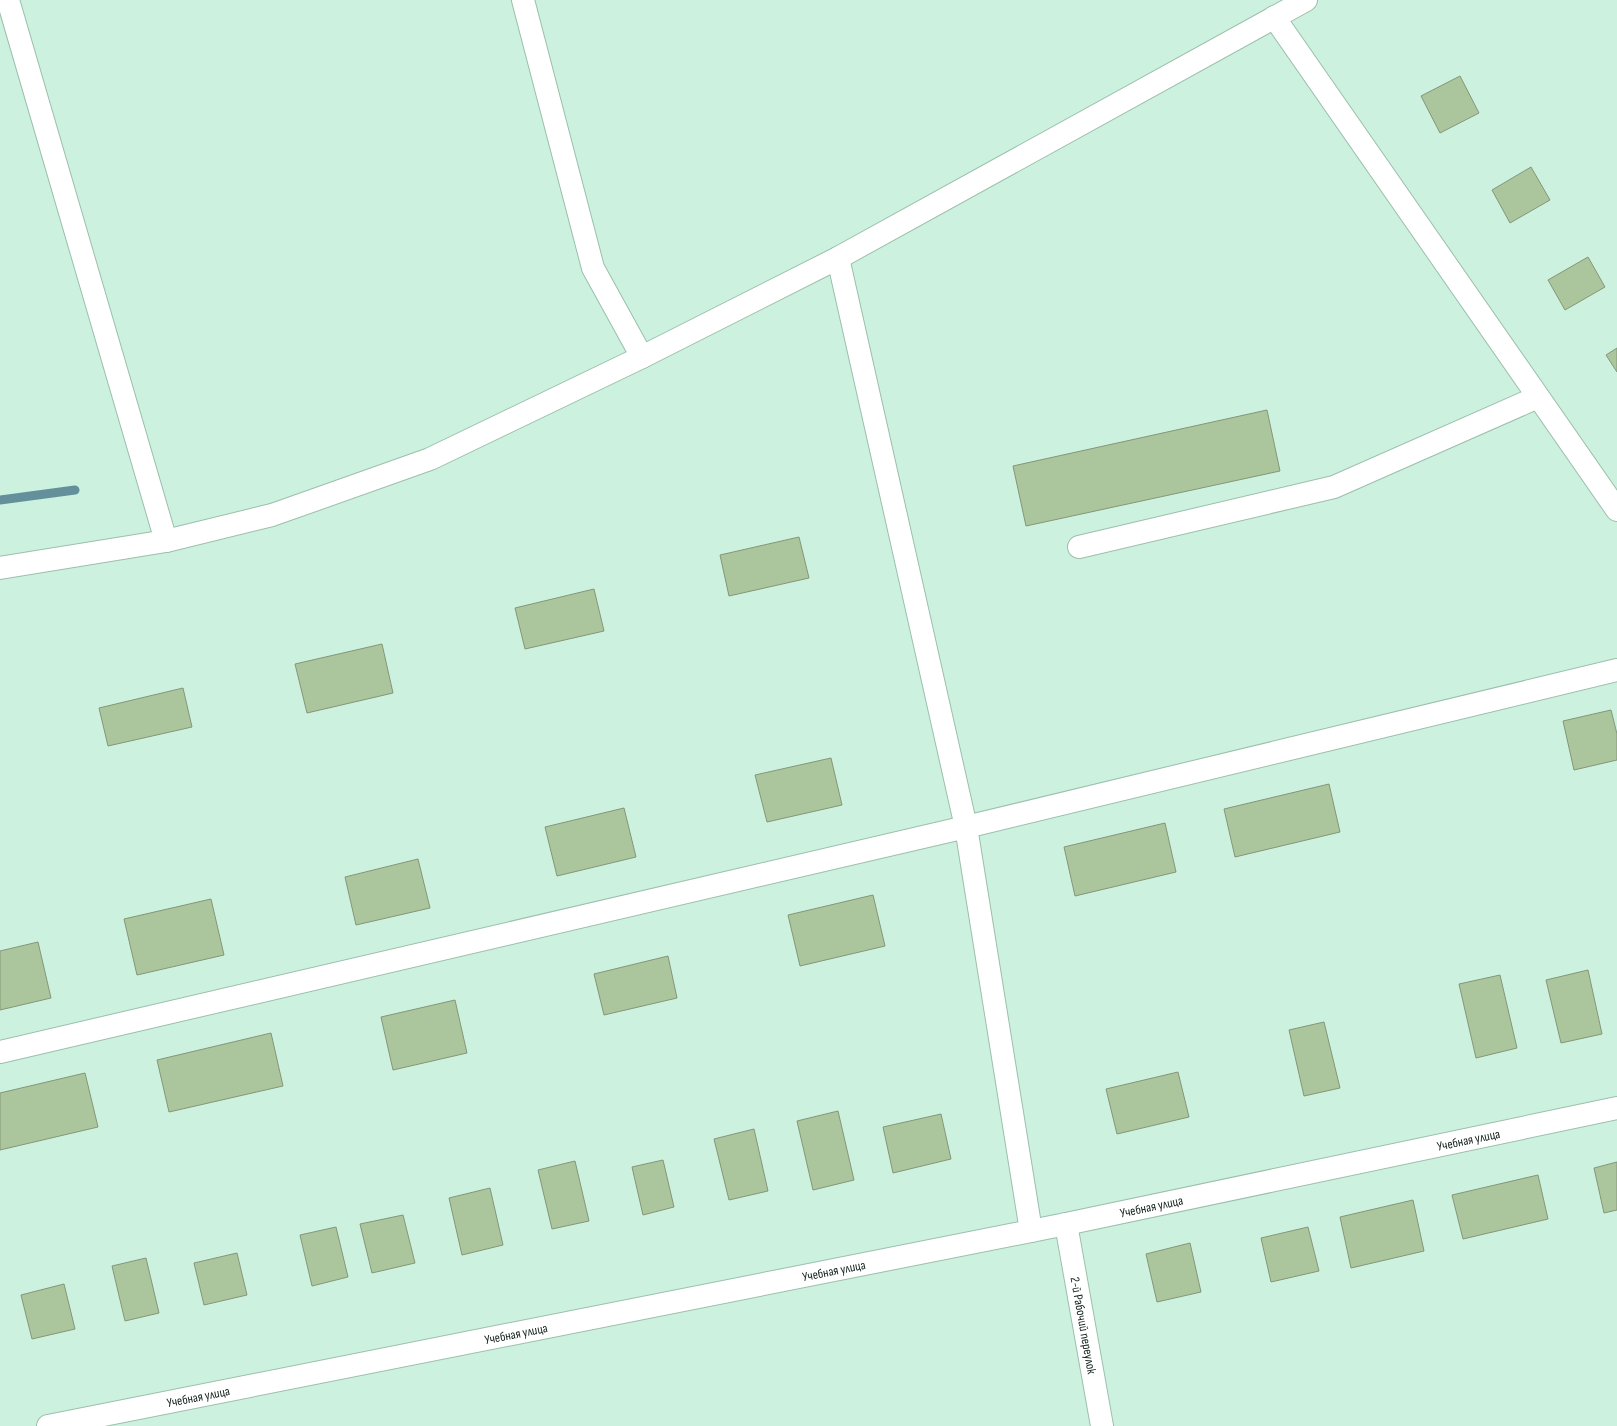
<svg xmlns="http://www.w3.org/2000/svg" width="1617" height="1426" font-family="'Sofia Sans Condensed',sans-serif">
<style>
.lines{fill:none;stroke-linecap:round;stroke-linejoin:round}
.stream{stroke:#63909b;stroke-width:9}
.building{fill:#abc69c;stroke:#84967a}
.minor-casing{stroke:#9cbfad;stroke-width:24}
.minor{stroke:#fff;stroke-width:22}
.labels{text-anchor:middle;stroke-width:3;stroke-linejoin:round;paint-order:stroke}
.street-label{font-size:13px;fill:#14211b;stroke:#d9feec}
</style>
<rect width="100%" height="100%" fill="#ccf1de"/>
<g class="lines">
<path class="stream" d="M0 500 75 490"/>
</g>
<path class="building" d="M1460 76 1479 113 1440 133 1421 96Z
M1531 167 1550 200 1510 223 1492 190Z
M1588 257 1605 287 1565 310 1548 280Z
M1617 348V372L1606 355Z
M1267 410 1280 471 1026 526 1013 466Z
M799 537 809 578 729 596 720 555Z
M594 589 604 631 525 649 515 608Z
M382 644 393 693 307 713 295 664Z
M183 688 192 727 108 746 99 708Z
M1611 710 1617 734V760L1574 770 1563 721Z
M831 758 842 805 767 822 755 775Z
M1329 784 1340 832 1235 857 1224 809Z
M624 808 636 857 557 876 545 827Z
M1165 823 1176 872 1075 896 1064 847Z
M418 859 430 908 356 925 345 877Z
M873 895 885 946 800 966 788 915Z
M211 899 224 955 137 975 124 919Z
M38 942 51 998 0 1010V951Z
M668 956 677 998 604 1015 594 974Z
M1588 970 1602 1034 1561 1043 1546 980Z
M1500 975 1517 1048 1476 1058 1459 984Z
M455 1000 467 1053 393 1070 381 1017Z
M1324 1022 1340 1088 1304 1096 1289 1030Z
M271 1033 283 1086 169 1112 157 1060Z
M1178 1072 1189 1117 1117 1134 1106 1089Z
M85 1073 98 1127 0 1150V1093Z
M838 1111 854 1180 813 1190 797 1121Z
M941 1114 951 1159 893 1173 883 1127Z
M754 1129 768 1191 729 1200 714 1139Z
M663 1160 674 1207 643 1215 632 1167Z
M575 1161 589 1221 552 1229 538 1170Z
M1617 1162V1210L1604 1213 1594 1168Z
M1538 1175 1548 1219 1463 1239 1452 1195Z
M490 1188 503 1245 462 1255 449 1198Z
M1413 1200 1424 1251 1351 1268 1340 1217Z
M403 1215 415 1263 372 1273 360 1224Z
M336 1227 348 1277 312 1286 300 1235Z
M1308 1227 1319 1271 1271 1282 1261 1238Z
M1190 1243 1201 1292 1157 1302 1146 1254Z
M237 1253 247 1295 204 1305 194 1263Z
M146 1258 159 1313 125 1321 112 1266Z
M64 1284 75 1329 32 1339 21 1295Z"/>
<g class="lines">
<g class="minor-casing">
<g id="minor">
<path d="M8 0 166 541"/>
<path d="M523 0 593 268 642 357"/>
<path d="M1274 17 1617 510"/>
<path d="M838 258 966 827 1031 1231"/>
<path d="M1079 547 1334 487 1538 397"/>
<path d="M0 568 166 541 272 515 430 459 642 357 838 258 1306 0"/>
<path d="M0 1052 966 827 1617 670"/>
<path id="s1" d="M1066 1224 1102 1426"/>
<path id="s2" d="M48 1426 1066 1224 1617 1108"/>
</g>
</g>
<use href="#minor" class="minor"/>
</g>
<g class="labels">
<g class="street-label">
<text dy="5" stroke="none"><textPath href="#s2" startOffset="1449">Учебная улица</textPath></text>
<text dy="5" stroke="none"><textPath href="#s2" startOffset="1125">Учебная улица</textPath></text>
<text dy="5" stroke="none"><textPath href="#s2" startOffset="801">Учебная улица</textPath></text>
<text dy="5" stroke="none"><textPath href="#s1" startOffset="103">2-й Рабочий переулок</textPath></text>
<text dy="5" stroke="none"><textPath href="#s2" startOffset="477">Учебная улица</textPath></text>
<text dy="5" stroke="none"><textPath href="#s2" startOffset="153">Учебная улица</textPath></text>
</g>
</g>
</svg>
